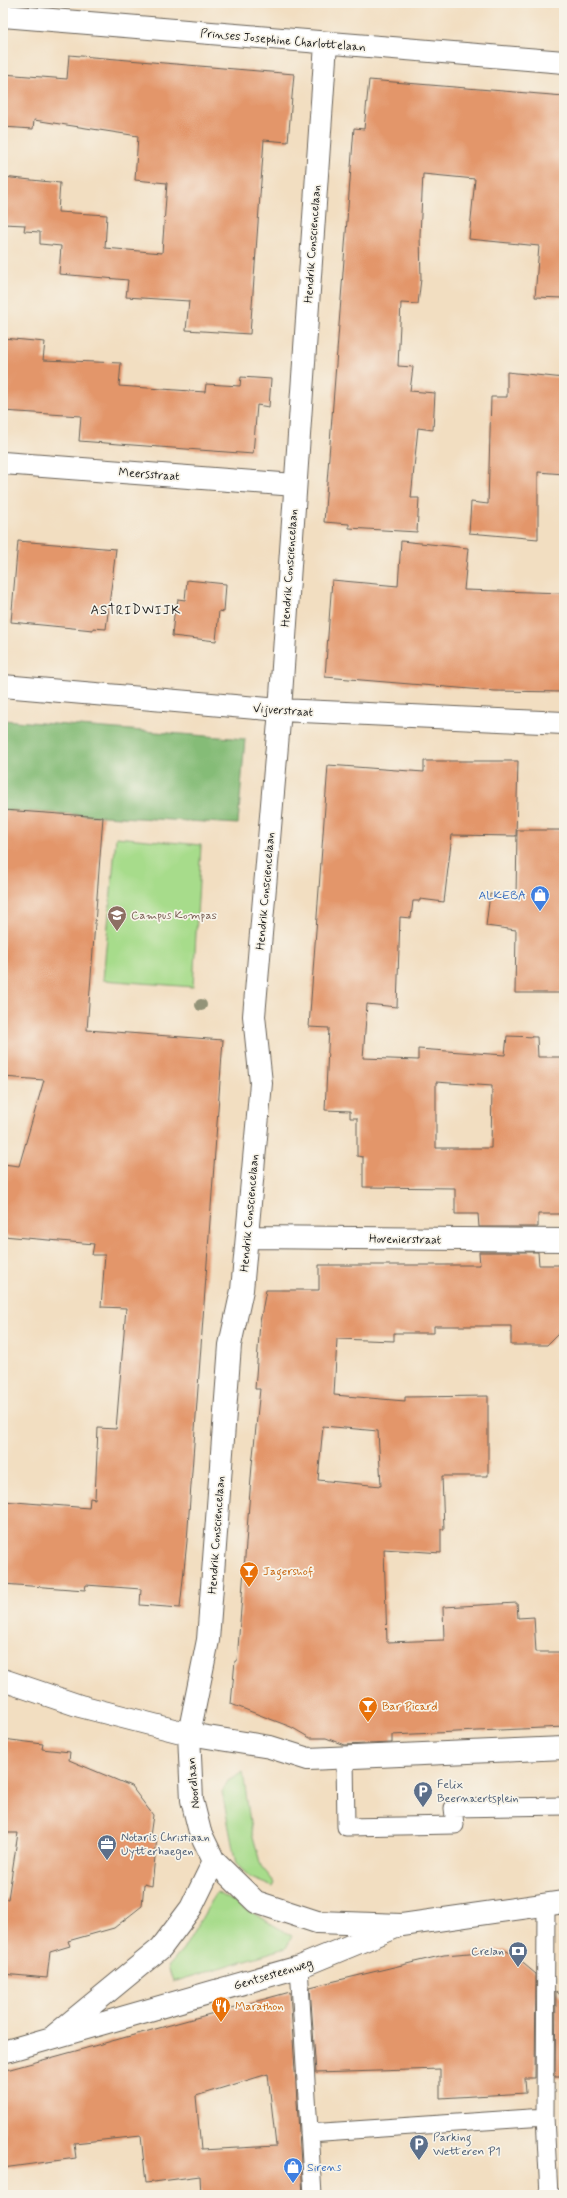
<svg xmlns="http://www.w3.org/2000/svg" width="567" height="2198" font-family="Mynerve,sans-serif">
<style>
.green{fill:#a7dc8b;stroke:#627c54}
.forest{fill:#85bc77;stroke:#506c4a}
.building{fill:#e3966b;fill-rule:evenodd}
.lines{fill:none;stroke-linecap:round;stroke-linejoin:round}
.service-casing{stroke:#676056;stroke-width:19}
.minor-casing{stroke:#676056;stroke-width:24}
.tertiary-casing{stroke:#676056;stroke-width:24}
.service{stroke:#fff;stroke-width:17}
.minor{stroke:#fff;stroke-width:22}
.tertiary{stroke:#fff;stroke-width:22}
.tree{fill:#939378}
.labels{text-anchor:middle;stroke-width:3.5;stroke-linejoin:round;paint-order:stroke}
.street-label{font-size:12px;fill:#1c1c1c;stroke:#f7f3e8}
.shop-label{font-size:12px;fill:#366cbe;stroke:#f7f3e8;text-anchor:end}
.education-label{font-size:12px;fill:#785e54;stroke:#f7f3e8;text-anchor:start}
.food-label{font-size:12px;fill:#c56008;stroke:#f7f3e8;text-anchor:start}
.service-label{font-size:12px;fill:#4e5e75;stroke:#f7f3e8;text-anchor:start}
.neighbourhood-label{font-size:13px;letter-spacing:1px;fill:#1c1c1c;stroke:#f7f3e8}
</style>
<rect width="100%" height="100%" fill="#f7f3e8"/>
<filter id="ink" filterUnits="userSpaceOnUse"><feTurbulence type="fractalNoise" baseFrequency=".025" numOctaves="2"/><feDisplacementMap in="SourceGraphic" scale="8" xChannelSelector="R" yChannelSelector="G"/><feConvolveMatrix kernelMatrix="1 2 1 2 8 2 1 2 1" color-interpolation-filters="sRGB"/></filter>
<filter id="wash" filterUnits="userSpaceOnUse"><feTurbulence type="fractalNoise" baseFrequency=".012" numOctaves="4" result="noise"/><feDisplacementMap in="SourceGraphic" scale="16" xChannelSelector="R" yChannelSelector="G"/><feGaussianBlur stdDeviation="0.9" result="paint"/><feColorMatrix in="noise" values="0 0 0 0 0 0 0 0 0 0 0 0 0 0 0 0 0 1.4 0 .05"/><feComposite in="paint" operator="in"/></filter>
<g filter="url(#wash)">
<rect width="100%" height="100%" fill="#f2dec1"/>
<path class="green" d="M116 837 201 845 193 987 103 980Z
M243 1772 251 1829 261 1866 275 1883 273 1887 251 1878 236 1864 222 1792 228 1781Z
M217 1892 292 1936 286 1948 173 1982 168 1967 183 1950Z"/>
<path class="forest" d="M3 720 245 739 238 824 3 810Z"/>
<g id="blocks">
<path class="building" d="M69 55 294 74 288 142 264 140 250 334 186 330 189 301 126 297 128 280 59 274 61 246 40 244V232L24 231 25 225 3 224V177L60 183 58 212 107 215 105 248 162 253 167 183 135 180 138 136 34 120 33 129 3 127V74L67 79Z
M369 80 564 96V298L535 297 539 246 469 239 475 179 423 174 420 235 421 279 418 304 401 303 398 366 413 367 410 391 435 393 433 430 418 428 411 498H419L417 532 349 528V524L324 522 354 128 364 129Z
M3 338 45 342 43 360 121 363 119 386 205 392 206 384 240 386 241 377 271 379 269 407 257 405 253 454 79 441 81 416 3 411Z
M507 372 564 378V474L538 472V539L469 533 471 502 488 504 491 397H507Z
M18 541 116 549 106 629 93 628V630L11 622Z
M401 541 468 548 464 590 564 593V692L495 691 325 677 332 580 398 586Z
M187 580 226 584 224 612 219 611 216 641 172 636 175 605H177L178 599 185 600Z
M424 761H518L516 836 452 835 444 902 420 899V901H413L411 918 400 917 397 1007 367 1004 363 1058 418 1060V1049L505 1055 507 1036 537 1037 538 1057H564V1214H538V1227H479L478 1214H455V1188L363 1187V1157L357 1156V1118H350V1111L325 1110 329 1028 309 1027 328 765 424 772ZM436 1082 492 1086 491 1148H436Z
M3 810 103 817 87 1030 223 1040 187 1541 180 1608 140 1605 141 1589 86 1585 85 1590 3 1584V1501L89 1508 90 1498 95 1499 98 1428 116 1429 126 1308 101 1307 105 1255H92L94 1244 3 1236V1164L19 1166 44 1080 3 1077Z
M517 830H564V993H515L516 930 486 926 490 894 516 898Z
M479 1252H538L539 1265H564V1328L547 1345H511V1326H434V1333H394V1341L337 1339 334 1395 405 1401V1397L488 1396V1476H442L444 1529H441V1553L384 1549 387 1642 444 1640 443 1607 517 1603 518 1618 534 1617 536 1652H564V1727L392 1735V1743L344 1745 326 1738H310L291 1727 231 1704 235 1661H237L252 1465 260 1389H255L260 1322 266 1290H319V1265H480ZM323 1426 378 1431 381 1486 318 1480Z
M3 1739 43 1744 42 1749 70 1752 69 1760 131 1786 153 1815 150 1836 157 1837 152 1886 144 1884 142 1906 114 1928 68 1941 70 1946 50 1952 47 1978 3 1974V1899H8L18 1833H3Z
M507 1950 536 1974 535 2078H525L526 2093 440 2098V2069L316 2073 310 1987 444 1955Z
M556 1991 564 1998V2077H555Z
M290 1992 303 2195H201L200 2176 146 2183 141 2136 74 2143 76 2158 3 2168V2071ZM268 2074 276 2146 201 2150 196 2096Z"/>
</g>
</g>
<g filter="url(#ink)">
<use href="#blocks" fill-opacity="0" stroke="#676056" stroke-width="1"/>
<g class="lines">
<g class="service-casing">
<path id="service" d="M345 1758 346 1827 455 1825 453 1808 564 1806
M546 1905 545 2117 549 2195
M299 1967 313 2195
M309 2133 545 2117"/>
</g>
<g class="minor-casing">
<path id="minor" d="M3 16 564 62
M326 44 280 710 254 1016 261 1083 242 1290 230 1345 208 1640 189 1734 270 1747 308 1759 564 1748
M3 463 295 485
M3 686 280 710 564 723
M247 1237 564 1240"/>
</g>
<g class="tertiary-casing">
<path id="tertiary" d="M3 1680 80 1706 189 1734 192 1800 200 1832 214 1861 256 1902 317 1922 402 1925 564 1902
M55 2035 161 1948 191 1908 214 1861
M3 2052 299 1967 396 1927"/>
</g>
<use href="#service" class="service"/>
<use href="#minor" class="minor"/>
<use href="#tertiary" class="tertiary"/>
</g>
<circle class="tree" cx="201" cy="1005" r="6"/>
</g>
<defs>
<g id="shop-pin" transform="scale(1)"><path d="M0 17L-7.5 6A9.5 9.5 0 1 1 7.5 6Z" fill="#3f7fe0" stroke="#f7f3e8"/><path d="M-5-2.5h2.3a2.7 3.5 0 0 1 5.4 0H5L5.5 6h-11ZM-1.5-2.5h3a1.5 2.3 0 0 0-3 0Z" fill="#fff"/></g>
<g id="school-pin" transform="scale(1)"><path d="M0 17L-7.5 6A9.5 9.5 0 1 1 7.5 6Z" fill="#8d6e63" stroke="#f7f3e8"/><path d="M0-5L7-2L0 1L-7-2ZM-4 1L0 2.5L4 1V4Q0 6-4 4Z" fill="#fff"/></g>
<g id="bar-pin" transform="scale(1)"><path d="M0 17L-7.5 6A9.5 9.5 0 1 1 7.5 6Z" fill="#e8710a" stroke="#f7f3e8"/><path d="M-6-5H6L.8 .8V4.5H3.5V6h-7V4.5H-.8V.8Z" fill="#fff"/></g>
<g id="parking-pin" transform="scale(1)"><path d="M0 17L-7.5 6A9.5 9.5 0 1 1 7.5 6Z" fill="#5c6f8a" stroke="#f7f3e8"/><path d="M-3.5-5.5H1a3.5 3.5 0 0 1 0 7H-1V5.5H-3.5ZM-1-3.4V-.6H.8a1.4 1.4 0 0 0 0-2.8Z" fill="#fff"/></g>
<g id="office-pin" transform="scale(1)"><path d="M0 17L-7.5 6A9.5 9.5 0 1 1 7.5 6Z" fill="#5c6f8a" stroke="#f7f3e8"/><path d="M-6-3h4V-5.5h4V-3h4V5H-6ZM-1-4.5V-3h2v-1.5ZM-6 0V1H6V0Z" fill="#fff"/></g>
<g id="bank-pin" transform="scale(1)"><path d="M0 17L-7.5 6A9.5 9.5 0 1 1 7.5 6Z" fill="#5c6f8a" stroke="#f7f3e8"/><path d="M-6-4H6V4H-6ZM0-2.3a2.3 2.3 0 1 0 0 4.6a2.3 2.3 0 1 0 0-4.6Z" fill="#fff"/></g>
<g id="restaurant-pin" transform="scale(1)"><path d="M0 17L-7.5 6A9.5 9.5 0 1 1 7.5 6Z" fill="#e8710a" stroke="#f7f3e8"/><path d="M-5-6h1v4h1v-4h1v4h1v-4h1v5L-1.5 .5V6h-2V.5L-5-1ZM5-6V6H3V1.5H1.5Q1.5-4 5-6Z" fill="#fff"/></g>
</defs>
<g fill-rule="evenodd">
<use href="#shop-pin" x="540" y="895"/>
<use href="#school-pin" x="117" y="915"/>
<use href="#bar-pin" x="249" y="1571"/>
<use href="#bar-pin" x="368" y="1706"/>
<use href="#parking-pin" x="423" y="1791"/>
<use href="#office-pin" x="107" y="1844"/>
<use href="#bank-pin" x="518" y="1951"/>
<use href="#restaurant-pin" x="221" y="2006"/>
<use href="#parking-pin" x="419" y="2144"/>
<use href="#shop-pin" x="293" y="2167"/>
</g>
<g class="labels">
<g class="street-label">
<text transform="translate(283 40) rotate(5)" y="4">Prinses Josephine Charlottelaan</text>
<text transform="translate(312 244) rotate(-86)" y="4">Hendrik Consciencelaan</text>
<text transform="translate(149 474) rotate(4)" y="4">Meersstraat</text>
<text transform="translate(289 568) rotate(-86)" y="4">Hendrik Consciencelaan</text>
<text transform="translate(283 710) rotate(4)" y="4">Vijverstraat</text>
<text transform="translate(265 891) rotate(-85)" y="4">Hendrik Consciencelaan</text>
<text transform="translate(249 1213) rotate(-85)" y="4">Hendrik Consciencelaan</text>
<text transform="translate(405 1239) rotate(1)" y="4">Hovenierstraat</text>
<text transform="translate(216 1535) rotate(-86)" y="4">Hendrik Consciencelaan</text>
<text transform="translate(193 1783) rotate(-95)" y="4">Noordlaan</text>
<text transform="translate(273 1974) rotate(-17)" y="4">Gentsesteenweg</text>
</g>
<g class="shop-label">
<text x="526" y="899">ALKEBA</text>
<text x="307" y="2171" text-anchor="start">Sirens</text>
</g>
<g class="education-label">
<text x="131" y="919">Campus Kompas</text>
</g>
<g class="food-label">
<text x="263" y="1575">Jagershof</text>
<text x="382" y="1710">Bar Picard</text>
<text x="235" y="2010">Marathon</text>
</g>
<g class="service-label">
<text x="437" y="1788">Felix<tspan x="437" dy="14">Beernaertsplein</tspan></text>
<text x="121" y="1841">Notaris Christiaan<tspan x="121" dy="14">Uytterhaegen</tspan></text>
<text x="504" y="1955" text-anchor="end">Crelan</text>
<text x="433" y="2141">Parking<tspan x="433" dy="14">Wetteren P1</tspan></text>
</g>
<g class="neighbourhood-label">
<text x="136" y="614">ASTRIDWIJK</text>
</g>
</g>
<rect width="567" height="2198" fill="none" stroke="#f7f3e8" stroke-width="16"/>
</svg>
